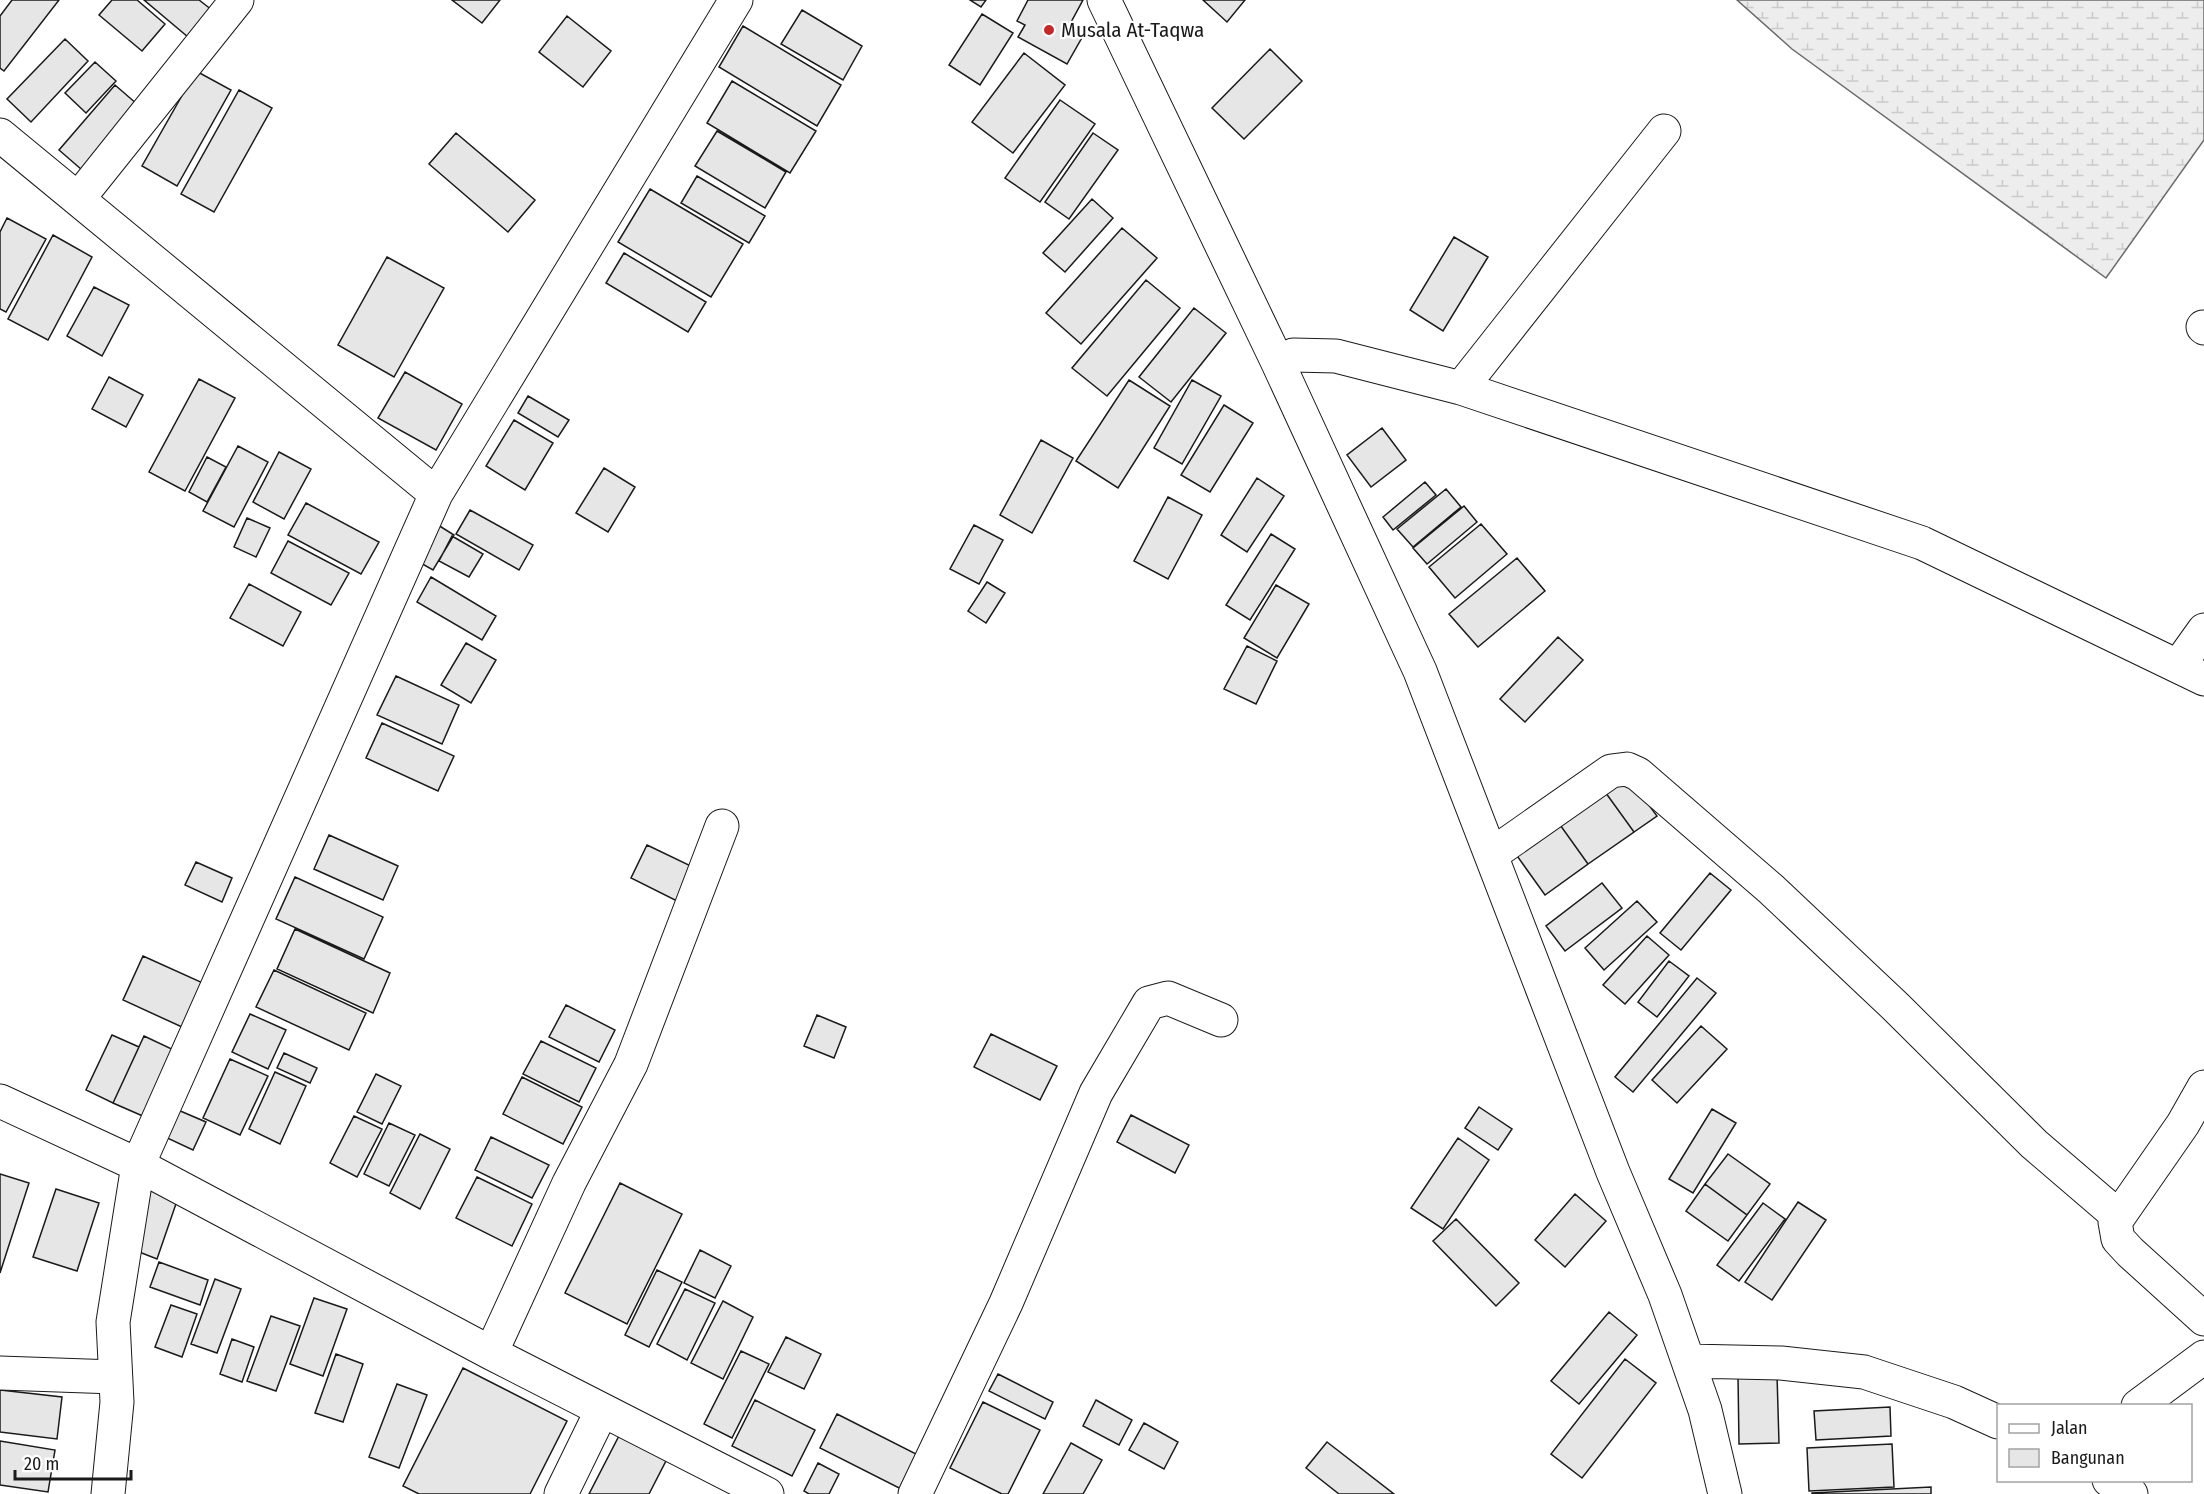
<svg xmlns="http://www.w3.org/2000/svg" width="2204" height="1494" font-family="'Fira Sans Condensed',sans-serif">
<style>
.wetland{fill:url(#wetland-marsh);stroke:#6a6a6a;stroke-width:1.5}
.building{fill:#e6e6e6;stroke:#1a1a1a;stroke-width:1.5}
.lines{fill:none;stroke-linecap:round;stroke-linejoin:round}
.street-casing{stroke:#1a1a1a;stroke-width:35}
.street{stroke:#fff;stroke-width:33}
.poi-dot{fill:#c62828;stroke:#fff;stroke-width:2}
.labels{text-anchor:middle;stroke-width:4.5;stroke-linejoin:round;paint-order:stroke}
.poi-label{font-size:21px;fill:#1a1a1a;stroke:#fff;text-anchor:start}
</style>
<defs>
<pattern id="wetland-marsh" width="20" height="14" patternUnits="userSpaceOnUse" patternTransform="scale(1.5)"><rect width="20" height="14" fill="#ededed"/><path d="M1 5h8M5 5V1M11 12h8M15 12V8" fill="none" stroke="#cbcbcb"/></pattern>
</defs>
<rect width="100%" height="100%" fill="#fff"/>
<path class="wetland" d="M1737 0H2204V140L2106 278 1792 49Z"/>
<path class="building" d="M12 0H59L4 71 0 68V16Z
M112 0H137L165 24 142 51 99 15Z
M144 0H199L212 10 188 37Z
M452 0H500L482 23Z
M970 0H986L981 7Z
M1028 0H1083L1069 26 1084 34 1067 64 1018 37 1025 25 1017 21Z
M1203 0H1245L1227 22Z
M802 10 862 46 843 80 781 44Z
M982 14 1013 33 980 85 949 65Z
M567 16 611 51 583 87 539 52Z
M743 26 841 85 817 126 719 67Z
M65 39 88 61 31 122 7 99Z
M1270 49 1302 81 1244 139 1212 108Z
M1024 53 1065 85 1013 153 972 122Z
M95 62 116 81 86 113 65 93Z
M196 71 231 90 177 186 142 166Z
M732 81 816 131 790 173 707 123Z
M115 85 145 111 89 176 59 150Z
M239 90 272 108 214 212 181 194Z
M1060 100 1095 124 1040 202 1005 178Z
M717 131 786 172 765 208 695 166Z
M456 133 535 200 508 232 429 164Z
M1093 133 1118 150 1069 219 1045 202Z
M697 176 765 216 749 243 681 203Z
M650 189 743 244 711 297 618 242Z
M1092 199 1113 218 1065 272 1043 253Z
M7 218 46 239 6 312 0 309V232Z
M1122 228 1157 258 1081 344 1046 313Z
M53 235 92 257 48 340 8 319Z
M1454 237 1488 257 1443 331 1410 310Z
M624 253 706 302 688 332 606 283Z
M387 257 444 288 394 377 338 345Z
M1146 280 1180 308 1107 396 1072 368Z
M94 287 129 305 102 356 67 336Z
M1194 308 1226 333 1171 402 1139 377Z
M405 372 462 404 436 450 378 418Z
M109 377 143 395 126 427 92 409Z
M199 379 235 398 185 491 149 472Z
M1129 380 1170 406 1118 488 1076 461Z
M1192 380 1221 396 1182 464 1154 448Z
M528 396 569 420 558 437 518 413Z
M1224 405 1253 423 1210 492 1181 475Z
M514 420 553 443 525 490 486 466Z
M1382 428 1406 460 1371 487 1347 455Z
M1041 440 1073 458 1032 533 1000 515Z
M238 446 268 462 234 527 203 511Z
M279 452 311 469 284 519 253 502Z
M207 457 226 467 207 502 189 492Z
M604 468 635 487 608 532 576 513Z
M1257 478 1284 496 1247 552 1221 535Z
M1425 482 1436 495 1393 530 1383 517Z
M1446 489 1461 507 1413 547 1397 529Z
M1168 497 1202 515 1168 579 1134 561Z
M306 503 379 542 361 574 288 535Z
M1464 506 1477 522 1427 564 1413 548Z
M470 510 533 545 519 570 456 534Z
M247 518 270 528 256 557 234 547Z
M1481 524 1507 554 1455 598 1429 567Z
M438 525 454 535 433 570 417 561Z
M974 525 1003 540 979 584 950 569Z
M1271 534 1295 549 1250 620 1226 605Z
M452 536 483 554 469 577 439 561Z
M288 541 349 573 331 605 271 573Z
M1517 558 1545 591 1478 647 1449 614Z
M431 577 496 616 482 640 417 602Z
M987 582 1005 593 986 623 968 611Z
M249 584 301 612 283 646 230 618Z
M1276 585 1309 604 1277 658 1244 638Z
M1558 637 1583 660 1525 722 1500 699Z
M466 643 496 660 471 703 441 685Z
M1247 646 1277 661 1256 704 1224 689Z
M396 676 459 705 442 744 377 715Z
M382 723 454 756 438 791 366 758Z
M1626 774 1657 816 1634 832 1603 789Z
M1603 789 1634 832 1588 864 1558 822Z
M1558 822 1588 864 1545 895 1515 853Z
M329 835 398 866 383 900 314 869Z
M647 845 693 867 677 901 631 878Z
M196 862 232 878 222 902 185 885Z
M1710 873 1731 890 1681 950 1660 933Z
M295 877 383 917 364 959 276 919Z
M1602 883 1622 908 1565 951 1546 926Z
M1637 901 1657 922 1604 970 1585 948Z
M295 929 390 973 373 1013 277 969Z
M1647 936 1669 955 1625 1004 1603 985Z
M143 956 203 983 182 1027 123 1000Z
M1669 961 1689 976 1657 1017 1638 1002Z
M274 970 366 1013 349 1050 256 1007Z
M1697 978 1716 993 1633 1092 1615 1077Z
M566 1005 615 1030 599 1062 549 1037Z
M250 1014 286 1030 268 1069 232 1052Z
M817 1015 846 1027 834 1058 804 1046Z
M1701 1026 1727 1049 1677 1103 1652 1080Z
M991 1034 1057 1066 1040 1100 974 1067Z
M112 1035 139 1047 113 1103 86 1090Z
M144 1036 176 1051 145 1117 113 1103Z
M541 1041 596 1068 579 1102 523 1074Z
M284 1053 317 1068 310 1083 277 1068Z
M230 1059 268 1076 240 1135 203 1118Z
M275 1072 306 1086 280 1144 249 1129Z
M376 1074 401 1086 382 1124 357 1112Z
M522 1077 582 1107 563 1144 503 1114Z
M1479 1107 1512 1129 1498 1150 1465 1128Z
M1712 1109 1736 1123 1693 1193 1669 1179Z
M178 1110 206 1122 193 1150 165 1137Z
M1131 1115 1189 1145 1175 1173 1117 1142Z
M354 1116 382 1129 357 1177 330 1163Z
M389 1123 415 1135 389 1186 364 1174Z
M420 1134 450 1149 420 1209 390 1193Z
M491 1137 549 1165 532 1198 475 1170Z
M1458 1138 1489 1160 1443 1229 1411 1208Z
M1728 1154 1770 1184 1747 1215 1705 1184Z
M0 1174 29 1183 0 1273Z
M477 1177 532 1204 512 1246 456 1218Z
M620 1183 682 1214 627 1324 565 1293Z
M1705 1184 1747 1215 1728 1241 1686 1211Z
M56 1189 99 1203 77 1271 33 1257Z
M150 1189 178 1198 157 1259 129 1248Z
M1575 1194 1606 1221 1565 1267 1535 1240Z
M1798 1202 1826 1220 1772 1300 1745 1282Z
M1763 1203 1785 1219 1739 1281 1717 1265Z
M1456 1219 1519 1283 1496 1306 1433 1241Z
M700 1250 731 1266 715 1298 684 1283Z
M159 1262 208 1280 200 1305 150 1287Z
M657 1270 682 1282 649 1347 625 1335Z
M215 1279 241 1289 217 1353 191 1344Z
M685 1289 715 1303 687 1360 657 1344Z
M314 1298 347 1309 323 1376 290 1364Z
M723 1301 753 1317 723 1379 691 1363Z
M171 1305 197 1314 182 1357 155 1347Z
M1609 1312 1637 1335 1579 1404 1551 1381Z
M271 1316 300 1326 276 1391 247 1381Z
M786 1337 821 1354 804 1389 768 1372Z
M232 1339 254 1347 242 1382 220 1374Z
M741 1351 769 1364 732 1438 704 1424Z
M336 1354 363 1364 343 1422 315 1413Z
M1625 1359 1656 1383 1582 1478 1551 1454Z
M463 1368 567 1421 530 1494H419L403 1486Z
M998 1374 1053 1402 1045 1419 989 1391Z
M1777 1375 1779 1443 1739 1444 1738 1376Z
M397 1384 427 1395 399 1468 369 1457Z
M0 1390 62 1397 57 1439 0 1432Z
M755 1400 815 1430 792 1476 732 1446Z
M1096 1400 1132 1420 1119 1445 1083 1426Z
M983 1402 1040 1430 1008 1494H1002L950 1468Z
M1890 1407 1891 1436 1816 1440 1814 1411Z
M837 1414 926 1459 909 1493 820 1448Z
M1144 1423 1178 1442 1164 1469 1129 1450Z
M622 1430 670 1453 649 1494H589Z
M0 1441 55 1450 48 1492 0 1485Z
M1327 1442 1394 1494H1339L1306 1468Z
M1071 1443 1102 1460 1083 1494H1043Z
M1892 1444 1894 1487 1809 1491 1807 1448Z
M818 1463 839 1474 829 1494H809L804 1491Z
M1931 1487V1494H1812V1493Z"/>
<g class="lines">
<g class="street-casing">
<path id="street" d="M1104 0 1278 363 1420 671 1613 1172 1665 1295 1705 1410 1725 1494
M0 135 436 494
M78 199 237 0
M2203 327 2204 328
M1278 363 1293 355 1336 356 1461 388 1922 543 2204 679
M1461 388 1664 131
M2179 665 2204 630
M1491 855 1611 771 1627 769 1638 774 1771 889 1896 1007 2034 1144 2118 1216
M2204 1087 2183 1124 2115 1222 2118 1239 2130 1252 2204 1319
M0 1101 138 1165 491 1353 767 1494
M491 1353 569 1183 631 1064 722 826
M1688 1361 1781 1363 1864 1372 1954 1402 1998 1422
M0 1373 115 1377
M2138 1406 2204 1357
M2109 1480 2131 1494
M108 1494 117 1402 113 1322 138 1165 436 494 736 0
M561 1494 602 1410
M915 1494 1006 1303 1096 1093 1149 1003 1168 998 1221 1020"/>
</g>
<use href="#street" class="street"/>
</g>
<circle class="poi-dot" cx="1049" cy="30" r="6"/>
<g class="labels">
<g class="poi-label">
<text x="1061" y="37">Musala At-Taqwa</text>
</g>
</g>
<rect x="1997" y="1404" width="195" height="78" fill="#ffffff" stroke="#a3a3a3" stroke-width="1.5"/>
<rect x="2009" y="1424" width="30" height="9" fill="#ffffff" stroke="#a3a3a3" stroke-width="1.5"/>
<text x="2051" y="1434" font-size="18" fill="#1a1a1a">Jalan</text>
<rect x="2009" y="1449" width="30" height="18" fill="#e6e6e6" stroke="#a3a3a3" stroke-width="1.5"/>
<text x="2051" y="1464" font-size="18" fill="#1a1a1a">Bangunan</text>
<path d="M15 1470v9h116v-9" fill="none" stroke="#1a1a1a" stroke-width="3"/>
<text x="24" y="1470" font-size="18" fill="#1a1a1a" stroke="#ffffff" stroke-width="4.5" paint-order="stroke">20 m</text>
</svg>
